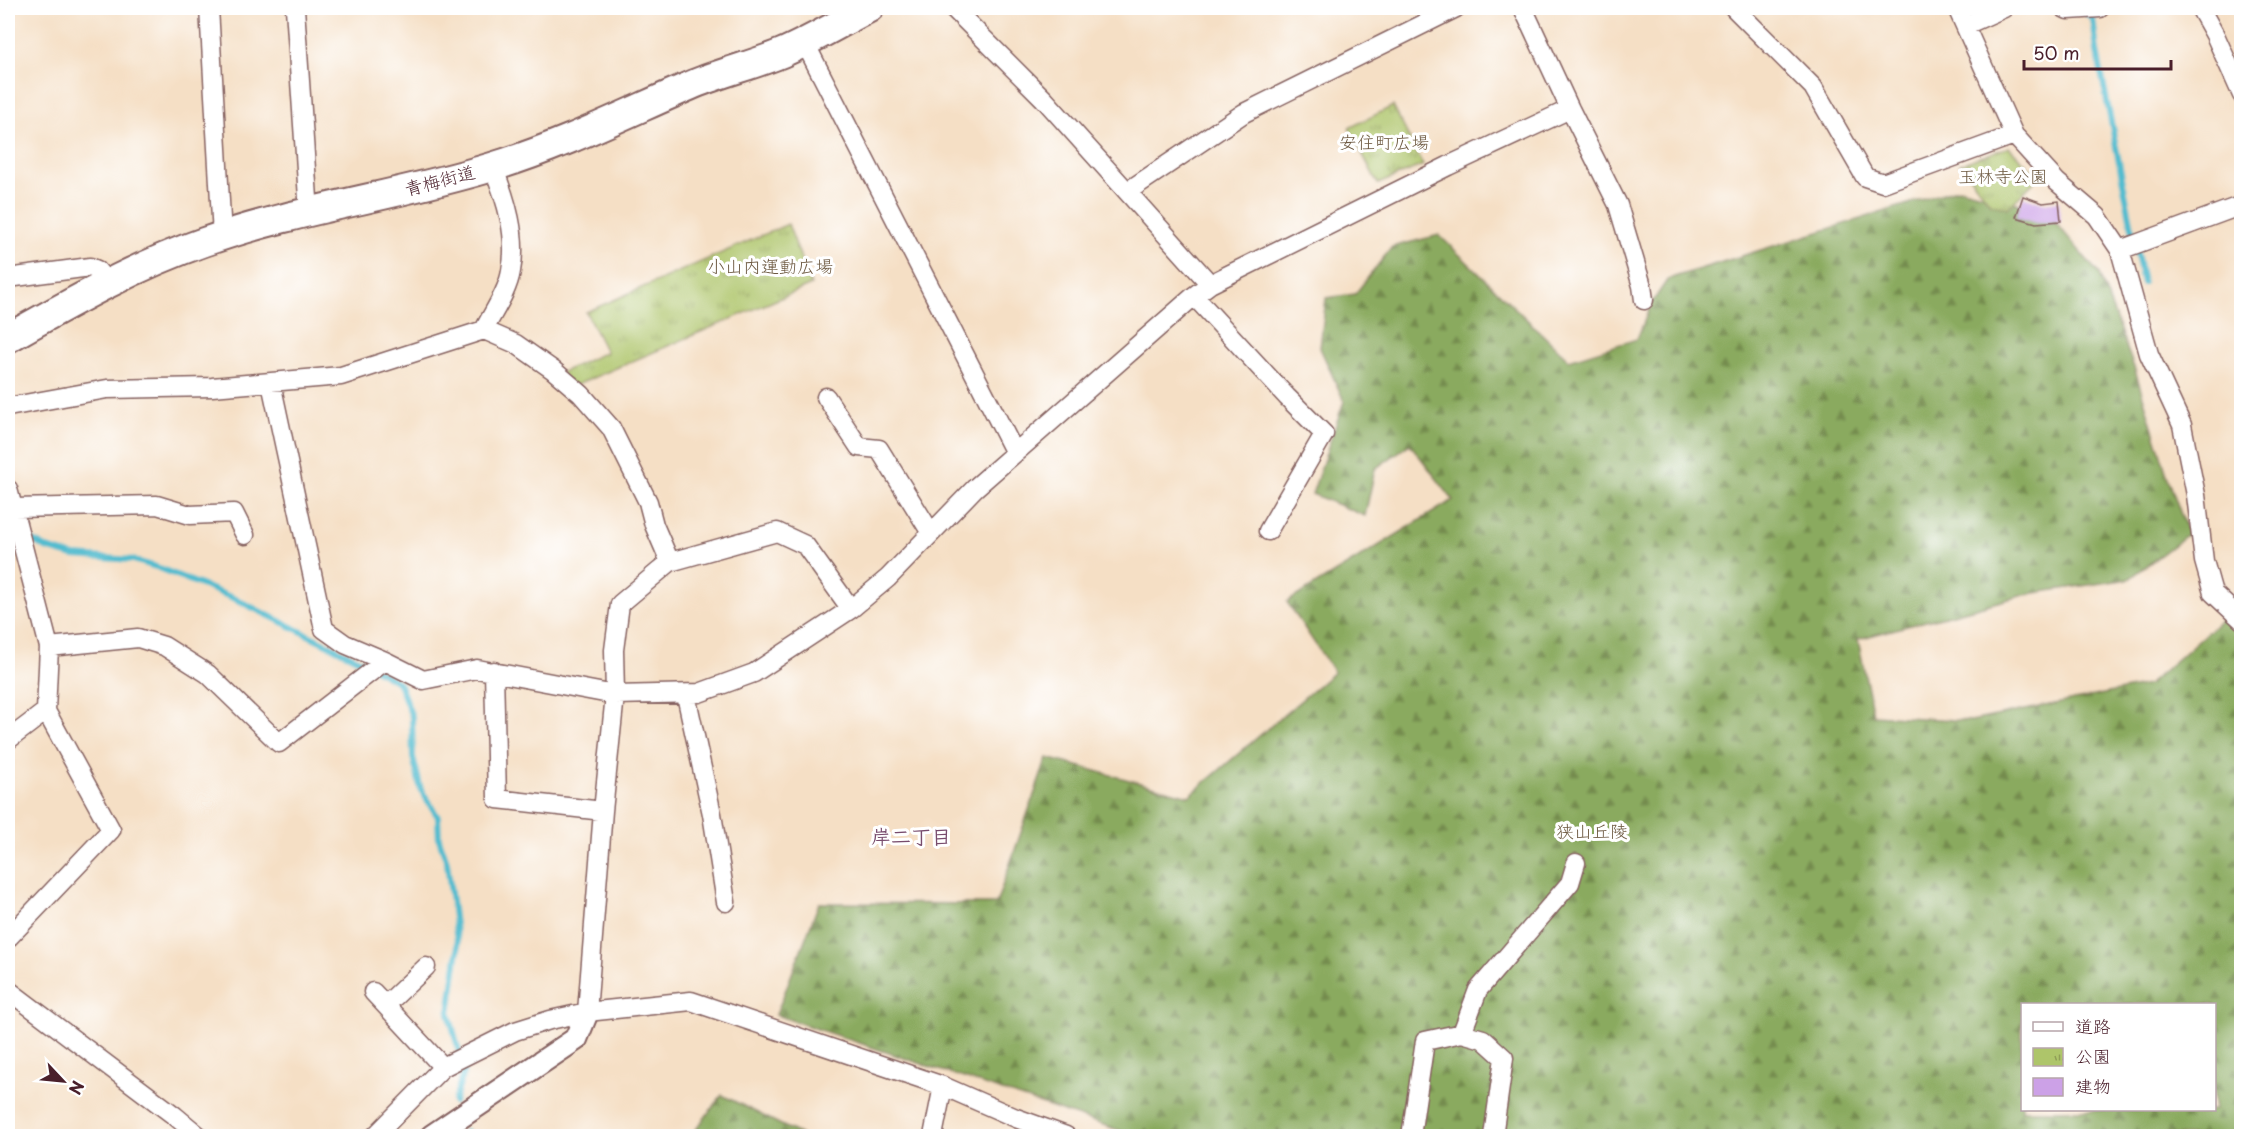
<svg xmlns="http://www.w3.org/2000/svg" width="2249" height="1144" font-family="'Playpen Sans','Klee One',sans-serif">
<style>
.forest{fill:url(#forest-firs);stroke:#6a6444;stroke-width:1.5;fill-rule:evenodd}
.park{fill:url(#park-tufts);stroke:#7c724a;stroke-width:1.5}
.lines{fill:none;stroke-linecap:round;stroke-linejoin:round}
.stream{stroke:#52bccf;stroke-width:6}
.building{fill:#cca1e7}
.minor-casing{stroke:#866261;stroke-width:21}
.tertiary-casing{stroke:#866261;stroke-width:26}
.primary-casing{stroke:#866261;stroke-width:32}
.minor{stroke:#fff;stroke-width:18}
.tertiary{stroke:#fff;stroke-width:22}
.primary{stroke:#fff;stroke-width:28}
.labels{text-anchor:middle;stroke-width:6;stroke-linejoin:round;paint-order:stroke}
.park-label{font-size:18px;fill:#6d5941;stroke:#fff}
.street-label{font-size:18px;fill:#4a1f2b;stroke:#fff}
.neighbourhood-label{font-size:20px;font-weight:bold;fill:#784c6d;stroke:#fff}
</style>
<defs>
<pattern id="forest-firs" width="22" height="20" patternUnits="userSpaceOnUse" patternTransform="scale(1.5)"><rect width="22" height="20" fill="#8aaa5e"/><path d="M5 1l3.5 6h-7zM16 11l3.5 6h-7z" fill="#738a4e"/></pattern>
<pattern id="park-tufts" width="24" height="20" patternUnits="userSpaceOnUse" patternTransform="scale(1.5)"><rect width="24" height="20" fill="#aec56a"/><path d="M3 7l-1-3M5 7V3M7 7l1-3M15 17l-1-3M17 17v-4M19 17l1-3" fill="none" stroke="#909f57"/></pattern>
</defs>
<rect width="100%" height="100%" fill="#fff"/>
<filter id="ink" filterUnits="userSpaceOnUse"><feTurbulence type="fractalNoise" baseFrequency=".0167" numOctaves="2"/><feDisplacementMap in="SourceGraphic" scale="12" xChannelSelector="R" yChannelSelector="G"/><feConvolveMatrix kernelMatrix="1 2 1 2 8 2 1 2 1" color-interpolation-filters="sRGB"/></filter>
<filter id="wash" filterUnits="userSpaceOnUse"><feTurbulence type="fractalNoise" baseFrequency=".008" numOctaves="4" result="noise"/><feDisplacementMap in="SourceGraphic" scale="24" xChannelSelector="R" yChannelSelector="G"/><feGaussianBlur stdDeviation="1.35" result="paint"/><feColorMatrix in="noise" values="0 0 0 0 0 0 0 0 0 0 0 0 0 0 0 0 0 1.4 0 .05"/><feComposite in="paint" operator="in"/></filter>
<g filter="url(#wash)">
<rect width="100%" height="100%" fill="#f5dfc5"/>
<path class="forest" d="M1959 188 2046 211 2099 274 2135 370 2167 475 2188 534 2129 579 2028 594 1858 639 1873 715 1971 721 2148 685 2231 611 2241 622V1136H1136L776 1015 819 903 996 904 1047 758 1189 796 1334 672 1287 602 1453 500 1410 444 1375 469 1365 516 1312 494 1344 401 1320 348 1326 298 1355 294 1392 247 1439 235 1569 360 1637 339 1651 304 1668 279ZM2022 1004H2214V1110H2022Z
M722 1095 803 1136H691Z"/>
<path class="park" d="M1393 106 1423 165 1378 184 1349 128Z
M2009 147 2039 177 2008 208 1990 203 1960 164Z
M788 224 811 285 574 386 560 373 606 352 586 312Z"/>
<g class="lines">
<path class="stream" d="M2086 13 2093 19 2097 51 2143 283
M28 538 46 548 74 556 133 560 159 568 233 598 363 662 399 683 412 717 413 757 421 790 438 817 439 839 447 862 458 949 449 1013 464 1071 454 1102
M466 1132 468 1136"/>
</g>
<g id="blocks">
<path class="building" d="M2023 196 2043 203 2059 201 2061 221 2036 223 2016 217Z"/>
</g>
</g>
<g filter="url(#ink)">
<use href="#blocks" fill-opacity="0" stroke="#866261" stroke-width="1.5"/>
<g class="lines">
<g class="minor-casing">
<path id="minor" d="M209 8 222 236
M295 8 309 213
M953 8 1044 99 1210 284
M1523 8 1570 109 1618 205 1642 286 1644 300
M1734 8 1813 87 1865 177 1883 183 2014 135
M1957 8 2014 135 2057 182 2097 216 2120 250 2149 354 2182 425 2196 495 2204 561 2213 593 2242 620
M2064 8 2068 10 2100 8
M2200 8 2215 35 2242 95
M1966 25 2004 8
M805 43 1015 453
M1128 191 1244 113 1456 8
M2120 250 2242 205
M8 278 90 267 97 270 108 283
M1194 296 1287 397 1324 434 1268 531
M484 330C493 312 508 291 511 271 518 236 506 199 493 167
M271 383 324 629 345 644 385 661
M826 397 859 447 879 449 931 533
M8 407 107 389 212 387 341 376 484 330 516 344 553 370 581 394 611 428 648 502 654 525 670 562 620 604 614 650 615 695 603 811 587 1012
M8 489 49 647 46 711 111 830 8 938
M14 508 157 505 190 515 234 513 245 535
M670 562 777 532 805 545 851 609
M49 647 138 638 164 646 208 674 279 743 385 661 423 680 477 669 615 695 699 693 754 673 851 609 888 578 975 488 1194 296 1210 284 1448 166 1570 109
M494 671 497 799 603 811
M686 695 712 814 726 902
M8 740 46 711
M8 990 175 1116 199 1136
M373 992 443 1067
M386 1005 426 967
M1462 1033 1478 990 1570 883 1576 863
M375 1136 443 1067 515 1031 550 1020 587 1012 691 1001 943 1086 1016 1118 1066 1136
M933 1136 943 1086
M1411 1136 1425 1041 1462 1033 1483 1039 1504 1058 1493 1136"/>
</g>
<g class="tertiary-casing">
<path id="tertiary" d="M432 1136 576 1039 587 1012"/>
</g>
<g class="primary-casing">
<path id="primary" d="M8 338C72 302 135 266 204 242 297 209 397 196 492 167 562 146 627 113 694 84 723 72 753 65 782 53 812 40 840 23 869 8"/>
</g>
<use href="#minor" class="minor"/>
<use href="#tertiary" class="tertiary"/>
<use href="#primary" class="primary"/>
</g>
</g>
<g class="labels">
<g class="park-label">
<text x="1384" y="149">安住町広場</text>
<text x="2003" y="183">玉林寺公園</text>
<text x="770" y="273">小山内運動広場</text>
<text x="1592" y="838">狭山丘陵</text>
</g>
<g class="street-label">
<text transform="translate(440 181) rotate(-15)" y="6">青梅街道</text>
</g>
<g class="neighbourhood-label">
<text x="911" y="844">岸二丁目</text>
</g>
</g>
<rect width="2249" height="1144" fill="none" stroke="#fff" stroke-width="30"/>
<rect x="2021" y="1003" width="195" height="108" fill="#ffffff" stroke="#b7a5aa" stroke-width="1.5"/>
<rect x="2033" y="1022" width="30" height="9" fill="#ffffff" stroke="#b7a5aa" stroke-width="1.5"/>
<text x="2075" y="1033" font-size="18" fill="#4a1f2b">道路</text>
<rect x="2033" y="1048" width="30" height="18" fill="url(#park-tufts)" stroke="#b7a5aa" stroke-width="1.5"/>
<text x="2075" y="1063" font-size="18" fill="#4a1f2b">公園</text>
<rect x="2033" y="1078" width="30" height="18" fill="#cca1e7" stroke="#b7a5aa" stroke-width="1.5"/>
<text x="2075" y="1093" font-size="18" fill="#4a1f2b">建物</text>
<g transform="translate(63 1081) rotate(116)" stroke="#ffffff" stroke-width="4.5" paint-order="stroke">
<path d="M0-4.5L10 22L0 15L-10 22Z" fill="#4a1f2b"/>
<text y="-9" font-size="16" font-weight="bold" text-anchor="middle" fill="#4a1f2b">N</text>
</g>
<path d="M2024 60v9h147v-9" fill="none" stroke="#4a1f2b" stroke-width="3"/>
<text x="2033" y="60" font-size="18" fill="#4a1f2b" stroke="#ffffff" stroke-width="4.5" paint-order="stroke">50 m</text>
</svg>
